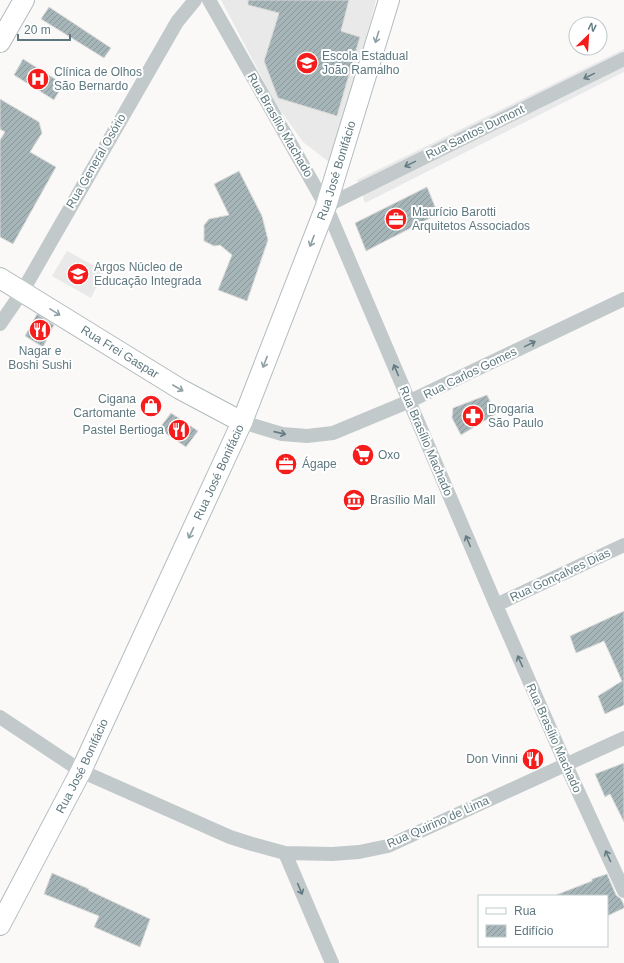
<svg xmlns="http://www.w3.org/2000/svg" width="624" height="963" font-family="Arial,sans-serif">
<style>
.built{fill:#e8e9e8}
.building{fill:url(#building-hatch);stroke:#dcdbd9}
.lines{fill:none;stroke-linecap:round;stroke-linejoin:round}
.secondary-casing{stroke:#b2bcbf;stroke-width:22}
.street{stroke:#c2c9cb;stroke-width:14}
.secondary{stroke:#fff;stroke-width:20}
.oneway{stroke:#8ea0a5}
.oneway2{stroke:#637c83}
.labels{text-anchor:middle;stroke-width:4;stroke-linejoin:round;paint-order:stroke}
.poi-label{font-size:12px;fill:#5e787f;stroke:#fff;text-anchor:start}
.street-label{font-size:12px;fill:#5e787f;stroke:#fff}
</style>
<defs>
<pattern id="building-hatch" width="6" height="6" patternUnits="userSpaceOnUse"><rect width="6" height="6" fill="#a6b5b8"/><path d="M-1 1l2-2M0 6l6-6M5 7l2-2" fill="none" stroke="#8a989b"/></pattern>
</defs>
<rect width="100%" height="100%" fill="#faf9f7"/>
<path class="built" d="M221 0H376L344 123 329 162 303 142 276 104Z
M624 49V72L365 203 357 180Z
M67 251 104 271 91 298 52 276Z"/>
<path class="building" d="M248 0H349L341 31 360 37 337 116 278 98 264 61 279 13 248 5Z
M49 7 111 48 104 58 41 19Z
M23 59 63 84 54 100 14 75Z
M0 99 39 122 42 133 30 152 56 167 13 244 0 237V140L5 132 0 129Z
M239 171 262 216 268 240 247 301 218 290 232 255 220 245 214 246 204 241V225L209 219 229 215 214 184Z
M427 187 438 214 366 251 355 223Z
M37 314 54 325 43 347 25 336Z
M487 395 496 414 461 435 452 418 453 408Z
M171 413 198 431 186 447 159 429Z
M624 611V705L605 714 598 696 622 681 604 641 576 653 570 636Z
M624 763V822L610 794 605 797 595 774Z
M52 873 89 889 88 890 150 919 140 947 94 927 99 916 44 894Z
M607 874 616 895 621 899 624 905V908L607 916V896H556V895L592 881V879Z"/>
<g class="lines">
<g class="secondary-casing">
<g id="secondary">
<path d="M0 42 24 0"/>
<path id="s1" d="M0 278 180 389 242 422"/>
<path id="s2" d="M0 925 81 771 242 422 326 206 389 0"/>
</g>
</g>
<path class="street" d="M209 0 326 206 496 605 566 765 624 891
M326 206 624 59
M0 324 22 292 177 22 195 0
M242 422 282 434 307 436 333 433 410 401 624 299
M496 605 624 545
M0 717 81 771 230 837 252 844 285 853 332 854 359 852 388 846 624 738
M285 853 332 963"/>
<use href="#secondary" class="secondary"/>
</g>
<defs><path id="oneway-shaft" d="M-6 0H5M1.5-3L5.5 0L1.5 3" fill="none" stroke-width="1.6" stroke-linecap="round" stroke-linejoin="round"/></defs>
<g class="oneway">
<use href="#oneway-shaft" transform="translate(377 37) rotate(107)"/>
<use href="#oneway-shaft" transform="translate(312 241) rotate(111)"/>
<use href="#oneway-shaft" transform="translate(55 312) rotate(32)"/>
<use href="#oneway-shaft" transform="translate(265 362) rotate(111)"/>
<use href="#oneway-shaft" transform="translate(178 388) rotate(30)"/>
<use href="#oneway-shaft" transform="translate(191 533) rotate(115)"/>
</g>
<g class="oneway2">
<use href="#oneway-shaft" transform="translate(589 76) rotate(154)"/>
<use href="#oneway-shaft" transform="translate(410 164) rotate(154)"/>
<use href="#oneway-shaft" transform="translate(530 344) rotate(-26)"/>
<use href="#oneway-shaft" transform="translate(396 370) rotate(-113)"/>
<use href="#oneway-shaft" transform="translate(280 433) rotate(13)"/>
<use href="#oneway-shaft" transform="translate(468 541) rotate(-113)"/>
<use href="#oneway-shaft" transform="translate(520 661) rotate(-114)"/>
<use href="#oneway-shaft" transform="translate(608 856) rotate(-115)"/>
<use href="#oneway-shaft" transform="translate(300 889) rotate(67)"/>
</g>
<defs>
<g id="school-disc" transform="scale(1.15)"><circle r="9.5" fill="#f41d1c" stroke="#fff"/><path d="M0-5L7-2L0 1L-7-2ZM-4 1L0 2.5L4 1V4Q0 6-4 4Z" fill="#fff"/></g>
<g id="hospital-disc" transform="scale(1.15)"><circle r="9.5" fill="#f41d1c" stroke="#fff"/><path d="M-5-5h3v3.5h4V-5h3V5h-3V1.5h-4V5h-3Z" fill="#fff"/></g>
<g id="office-disc" transform="scale(1.15)"><circle r="9.5" fill="#f41d1c" stroke="#fff"/><path d="M-6-3h4V-5.5h4V-3h4V5H-6ZM-1-4.5V-3h2v-1.5ZM-6 0V1H6V0Z" fill="#fff"/></g>
<g id="restaurant-disc" transform="scale(1.15)"><circle r="9.5" fill="#f41d1c" stroke="#fff"/><path d="M-5-6h1v4h1v-4h1v4h1v-4h1v5L-1.5 .5V6h-2V.5L-5-1ZM5-6V6H3V1.5H1.5Q1.5-4 5-6Z" fill="#fff"/></g>
<g id="shop-disc" transform="scale(1.15)"><circle r="9.5" fill="#f41d1c" stroke="#fff"/><path d="M-5-2.5h2.3a2.7 3.5 0 0 1 5.4 0H5L5.5 6h-11ZM-1.5-2.5h3a1.5 2.3 0 0 0-3 0Z" fill="#fff"/></g>
<g id="pharmacy-disc" transform="scale(1.15)"><circle r="9.5" fill="#f41d1c" stroke="#fff"/><path d="M-2-6h4v4h4v4h-4v4h-4v-4h-4v-4h4Z" fill="#fff"/></g>
<g id="supermarket-disc" transform="scale(1.15)"><circle r="9.5" fill="#f41d1c" stroke="#fff"/><path d="M-6-5.5h2.5l.6 2H6L4.5 2H-2.5L-4.4-4H-6ZM-1.5 3.2a1.3 1.3 0 1 0 .1 0ZM3 3.2a1.3 1.3 0 1 0 .1 0Z" fill="#fff"/></g>
<g id="museum-disc" transform="scale(1.15)"><circle r="9.5" fill="#f41d1c" stroke="#fff"/><path d="M0-6L6-3V-2H-6V-3ZM-5-1h2V3h-2ZM-1-1h2V3h-2ZM3-1h2V3H3ZM-6 4H6V6H-6Z" fill="#fff"/></g>
</defs>
<g fill-rule="evenodd">
<use href="#school-disc" x="307" y="63"/>
<use href="#hospital-disc" x="38" y="79"/>
<use href="#office-disc" x="396" y="219"/>
<use href="#school-disc" x="78" y="274"/>
<use href="#restaurant-disc" x="40" y="330"/>
<use href="#shop-disc" x="151" y="406"/>
<use href="#pharmacy-disc" x="473" y="416"/>
<use href="#restaurant-disc" x="179" y="430"/>
<use href="#supermarket-disc" x="363" y="455"/>
<use href="#office-disc" x="286" y="464"/>
<use href="#museum-disc" x="354" y="500"/>
<use href="#restaurant-disc" x="533" y="759"/>
</g>
<g class="labels">
<g class="poi-label">
<text x="322" y="60">Escola Estadual<tspan x="322" dy="14">João Ramalho</tspan></text>
<text x="54" y="76">Clínica de Olhos<tspan x="54" dy="14">São Bernardo</tspan></text>
<text x="412" y="216">Maurício Barotti<tspan x="412" dy="14">Arquitetos Associados</tspan></text>
<text x="94" y="271">Argos Núcleo de<tspan x="94" dy="14">Educação Integrada</tspan></text>
<text x="40" y="355" text-anchor="middle">Nagar e<tspan x="40" dy="14">Boshi Sushi</tspan></text>
<text x="136" y="403" text-anchor="end">Cigana<tspan x="136" dy="14">Cartomante</tspan></text>
<text x="488" y="413">Drogaria<tspan x="488" dy="14">São Paulo</tspan></text>
<text x="164" y="434" text-anchor="end">Pastel Bertioga</text>
<text x="378" y="459">Oxo</text>
<text x="302" y="468">Ágape</text>
<text x="370" y="504">Brasílio Mall</text>
<text x="518" y="763" text-anchor="end">Don Vinni</text>
</g>
<g class="street-label">
<text transform="translate(280 125) rotate(60)" y="4">Rua Brasílio Machado</text>
<text transform="translate(475 132) rotate(-26)" y="4">Rua Santos Dumont</text>
<text transform="translate(96 161) rotate(-60)" y="4">Rua General Osório</text>
<text dy="4" stroke="none"><textPath href="#s2" startOffset="827">Rua José Bonifácio</textPath></text>
<text dy="4" stroke="none"><textPath href="#s1" startOffset="141">Rua Frei Gaspar</textPath></text>
<text transform="translate(470 373) rotate(-26)" y="4">Rua Carlos Gomes</text>
<text transform="translate(426 441) rotate(67)" y="4">Rua Brasílio Machado</text>
<text dy="4" stroke="none"><textPath href="#s2" startOffset="503">Rua José Bonifácio</textPath></text>
<text transform="translate(560 575) rotate(-25)" y="4">Rua Gonçalves Dias</text>
<text transform="translate(554 738) rotate(66)" y="4">Rua Brasílio Machado</text>
<text dy="4" stroke="none"><textPath href="#s2" startOffset="179">Rua José Bonifácio</textPath></text>
<text transform="translate(438 822) rotate(-24)" y="4">Rua Quirino de Lima</text>
</g>
</g>
<rect x="478" y="895" width="130" height="52" fill="#ffffff" stroke="#bfc9cc"/>
<rect x="486" y="908" width="20" height="6" fill="#ffffff" stroke="#bfc9cc"/>
<text x="514" y="915" font-size="12" fill="#5e787f">Rua</text>
<rect x="486" y="925" width="20" height="12" fill="url(#building-hatch)" stroke="#bfc9cc"/>
<text x="514" y="935" font-size="12" fill="#5e787f">Edifício</text>
<g transform="translate(588 36) rotate(25)"><circle r="19" fill="#ffffff" stroke="#bfc9cc"/>
<path d="M0-3L7 15L0 10L-7 15Z" fill="#f41d1c"/>
<text y="-6" font-size="11" font-weight="bold" text-anchor="middle" fill="#5e787f">N</text>
</g>
<path d="M18 34v6h52v-6" fill="none" stroke="#5e787f" stroke-width="2"/>
<text x="24" y="34" font-size="12" fill="#5e787f" stroke="#ffffff" stroke-width="3" paint-order="stroke">20 m</text>
</svg>
